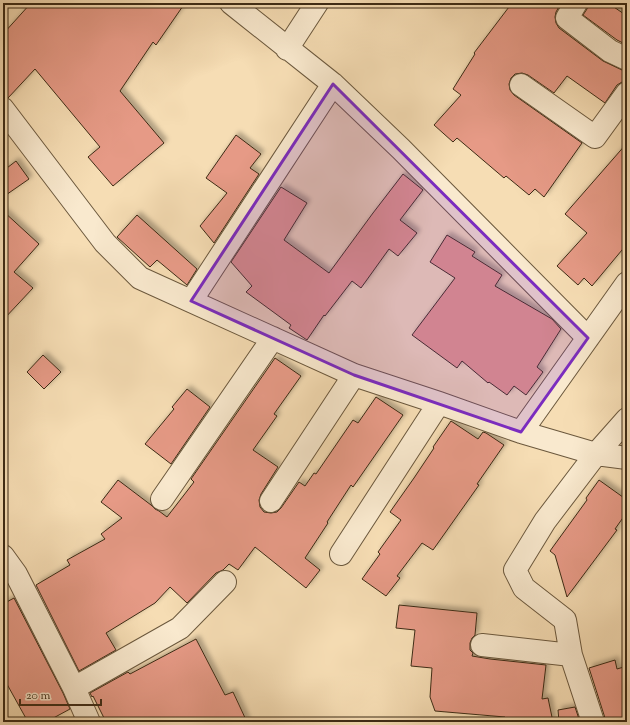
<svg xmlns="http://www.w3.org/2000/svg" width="630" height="725" font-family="'Sorts Mill Goudy',serif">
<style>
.building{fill:#e69a86;stroke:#3d2b15;filter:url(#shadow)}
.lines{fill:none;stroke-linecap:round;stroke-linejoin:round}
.minor-casing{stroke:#6b583d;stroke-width:24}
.minor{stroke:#f9e9ce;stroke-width:22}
.marked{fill:#7b2cbf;fill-opacity:0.2;stroke:#7b2cbf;stroke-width:3;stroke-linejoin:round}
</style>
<defs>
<filter id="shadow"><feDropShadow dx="3.5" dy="-3.5" stdDeviation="2" flood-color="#0004"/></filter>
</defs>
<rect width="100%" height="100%" fill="#f6ddb4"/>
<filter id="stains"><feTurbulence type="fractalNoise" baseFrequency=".005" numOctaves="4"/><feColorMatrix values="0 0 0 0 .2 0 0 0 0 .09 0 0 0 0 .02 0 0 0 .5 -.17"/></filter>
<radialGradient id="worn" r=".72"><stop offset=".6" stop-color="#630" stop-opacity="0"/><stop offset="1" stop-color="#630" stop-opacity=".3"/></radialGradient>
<path class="building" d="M31 3H185L156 45 153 42 120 91 164 143 113 186 88 157 100 147 35 69 8 98 3 97V34Z
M512 3H561L556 12 555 17 556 23 559 28 603 61 622 70 627 71V78L625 81 622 82 617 85 605 103 567 76 554 93 528 75 522 73 515 74 511 78 509 84 510 90 514 95 582 143 544 197 535 189 529 195 506 176 504 178 457 138 453 142 434 125 461 95 453 89 475 54 474 53Z
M588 3H608L627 16V45L617 40 583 15 587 9Z
M236 135 261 154 250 168 259 174 214 243 200 226 227 193 206 178Z
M627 143V244L592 286 584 278 578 285 557 266 587 233 565 214Z
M16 161 29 179 3 197V171Z
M403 174 423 190 400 220 417 233 398 256 389 249 361 288 352 281 325 316 324 315 307 340 289 328 291 325 246 292 252 286 231 262 281 187 307 203 284 240 329 273 373 213Z
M3 211 39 244 14 272 33 288 3 320Z
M137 215 197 269 187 285 157 260 150 267 117 237Z
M447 235 475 252 472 256 502 275 495 286 552 319 561 329 537 367 543 372 526 395 514 386 507 395 489 382 488 383 462 361 457 368 412 335 455 278 430 262Z
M43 355 61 372 44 389 27 372Z
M275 358 301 376 274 414 277 416 253 450 278 467 261 494 259 500 260 507 264 512 271 513 277 512 281 508 299 482 305 486 314 473 316 474 353 420 358 423 376 397 403 415 353 487 351 485 327 522 328 523 305 558 320 570 306 588 255 547 238 570 229 564 223 570 216 573 187 603 170 587 155 603 106 633 116 650 79 671 36 585 70 565 67 560 105 539 101 534 122 518 101 502 118 480 151 505 155 509 159 511 167 517 194 482 191 479Z
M187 389 210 407 171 464 145 444 174 409 172 407Z
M451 421 478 439 483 432 486 433 504 445 477 484 479 485 433 550 422 543 397 576 400 578 386 596 362 579 380 554 378 552 401 520 390 512 414 478 434 448 433 447Z
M599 480 627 500V512L615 529 617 530 567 597 555 555 550 551 587 500 586 498Z
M14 598 63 693 70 709 46 722H28L3 677V604Z
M399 605 477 613 475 635 472 638 470 643V650L473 653 472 656 490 659 546 665 542 699 548 698 553 722H506L505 717 435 711 430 697 432 668 411 666 415 630 396 628Z
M196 639 225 695 233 692 247 722H106L93 696 92 697 90 693 128 672 130 674Z
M615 660 617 669 627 666V719L615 722H605V718L589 668Z
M575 707 580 722H559L558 710Z"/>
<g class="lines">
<g class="minor-casing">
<path id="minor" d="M231 3 333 84 401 149 588 338
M576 3 567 18 610 51 627 59
M287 49 317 3
M521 85 595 137 627 93
M3 109 105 243 140 278 354 375 439 403 521 432 596 454 627 458
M191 301 333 84
M521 432 627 283
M162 499 273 338
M271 501 354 375
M341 554 439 403
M3 556 16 574 74 688 89 722
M482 645 571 655
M74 688 180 628 225 582
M593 722 571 655 565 620 524 588 515 570 545 521 596 454 627 419"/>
</g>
<use href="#minor" class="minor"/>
</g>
<path class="marked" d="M333 84 588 338 521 432 354 375 191 301Z"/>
<rect width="630" height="725" fill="none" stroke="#f6ddb4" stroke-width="16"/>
<rect x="4" y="4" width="622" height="717" fill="none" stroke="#3d2b15" stroke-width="2"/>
<rect x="8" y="8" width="614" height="709" fill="none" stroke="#3d2b15"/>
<path d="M20 699v6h81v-6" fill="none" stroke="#3d2b15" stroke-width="2"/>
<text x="26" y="699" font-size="12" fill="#3d2b15" stroke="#f9e9ce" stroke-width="3" paint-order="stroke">20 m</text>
<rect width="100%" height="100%" filter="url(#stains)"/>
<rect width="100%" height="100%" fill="url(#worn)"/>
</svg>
